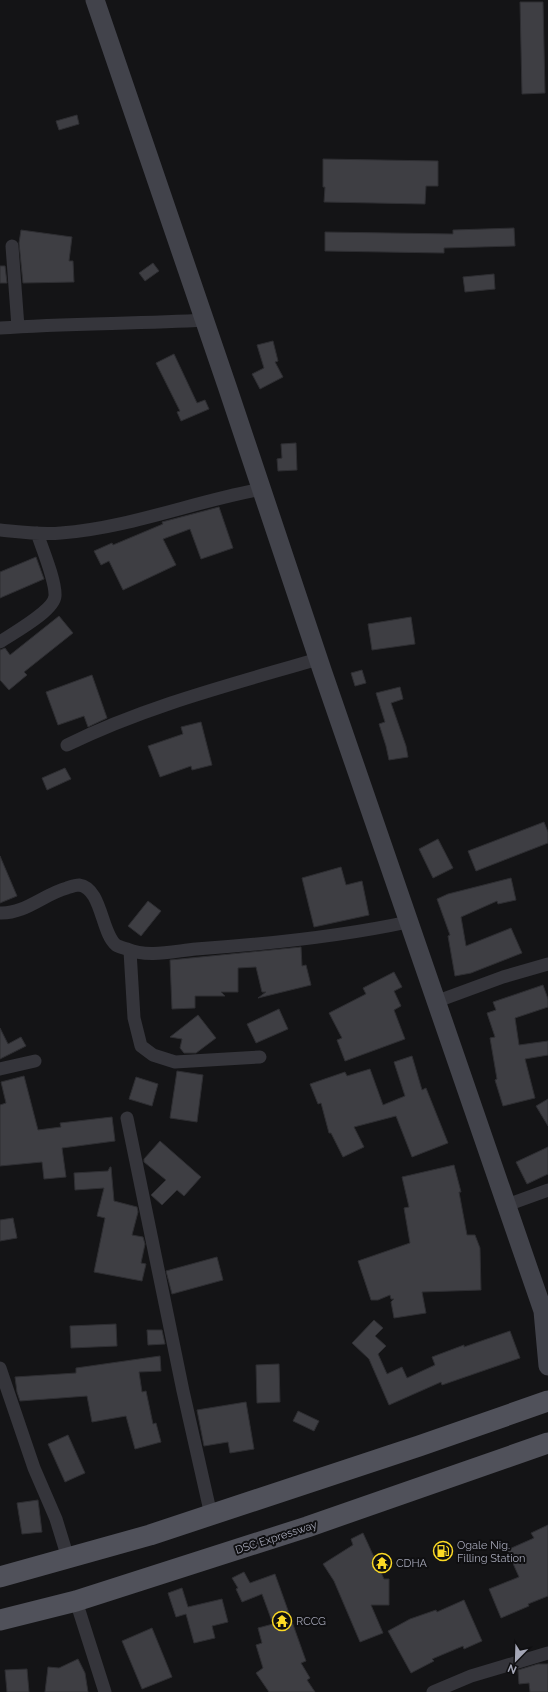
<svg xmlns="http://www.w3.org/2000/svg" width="548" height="1692" font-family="Raleway,sans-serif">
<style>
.building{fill:#3e3e43;stroke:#2e2e32}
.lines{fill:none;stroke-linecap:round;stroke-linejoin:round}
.minor{stroke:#35353b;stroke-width:13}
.secondary{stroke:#42434b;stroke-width:19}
.primary{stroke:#50515a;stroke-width:21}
.labels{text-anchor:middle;stroke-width:4;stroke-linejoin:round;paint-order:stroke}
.street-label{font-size:11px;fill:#a5a7b7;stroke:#0f0f11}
.poi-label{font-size:11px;fill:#a5a7b7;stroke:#0f0f11;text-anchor:start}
</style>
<rect width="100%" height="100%" fill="#141416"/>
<path class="building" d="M520 2H543L545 93 522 94Z
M77 115 79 124 59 130 56 121Z
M323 159 438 161V186H426L425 204 324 202 325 187H323Z
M514 228 515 246 444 248V253L325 251V232L453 234V230Z
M21 230 72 237 69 261H73L74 282 23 283 19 243Z
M153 263 159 271 145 281 139 273Z
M0 266H5L7 283H0Z
M494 274 495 289 465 292 463 277Z
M273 341 278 361 275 362 283 377 260 389 252 374 264 368 257 345Z
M174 354 197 403 205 400 209 409 181 421 177 412 180 411 156 363Z
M296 443 297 470 278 471 277 459 282 458 281 444Z
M219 507 233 548 201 559 190 529 163 539 176 565 123 590 109 561 101 565 94 551 112 543 113 545 163 524 162 522Z
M36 557 44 579 0 598V572Z
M59 616 73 633 24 672 27 675 9 690 0 680V650L5 648 10 655Z
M411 617 415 644 372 650 368 624Z
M362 670 366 683 355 686 351 673Z
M92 675 107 718 88 727 84 716 58 725 46 692Z
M400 687 403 699 391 703 406 746 408 757 389 760 386 746 379 724 385 722 376 693Z
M201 722 212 765 192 770 191 766 160 777 148 746 183 734 181 727Z
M65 768 71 779 47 790 42 778Z
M544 822 548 832V843L476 871 468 851Z
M438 839 453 868 433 878 419 849Z
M0 856 17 896 0 903Z
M341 867 346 885 362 881 369 915 314 927 302 878Z
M511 878 516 900 498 904 497 901 461 917 466 946 511 928 522 953 471 973 455 976 448 936 450 935 437 899 448 894Z
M148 901 161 911 141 936 128 926Z
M301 947 302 966 306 965 311 985 258 998 266 992H262L256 967 238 968V992H221L225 996H195V1008L172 1009 170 960Z
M394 972 402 987 394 991 401 1006 394 1010 405 1039 345 1061 337 1040 342 1038 329 1013 366 994 363 988Z
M543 985 548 999V1007L515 1018 519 1045 548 1041V1055L525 1059 535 1098 503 1106 495 1080 497 1079 490 1038 495 1037 487 1013 496 1010 493 1002Z
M279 1009 288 1029 256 1043 247 1024Z
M198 1015 216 1038 196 1053H184L180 1048 182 1039 170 1037Z
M0 1028 8 1044 21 1037 26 1046 0 1059Z
M412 1056 422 1090 426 1088 448 1143 412 1157 396 1116 354 1127 364 1147 343 1157 331 1133H329L321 1103 318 1104 310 1084 345 1072 347 1076 370 1069 383 1105 405 1096 394 1062Z
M177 1071 203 1075 197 1122 170 1118Z
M24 1076 38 1130 61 1127 60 1123 112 1117 115 1141 62 1148 66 1177 44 1179 42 1162 0 1166V1105L6 1103 1 1082Z
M136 1077 158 1084 152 1106 129 1099Z
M548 1099V1126L536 1106Z
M160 1141 201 1177 184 1196 177 1190 162 1205 151 1195 166 1180 144 1162V1159Z
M548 1147V1174L527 1184 516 1162Z
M454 1165 461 1192H459L467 1235H475L480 1248 481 1290 422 1292 426 1313 394 1318 391 1302 394 1299H391L390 1295 378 1300H371L358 1261 410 1243 404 1208 409 1207 402 1177Z
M110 1167H111L114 1201 137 1207 138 1212 132 1235 143 1237 145 1244 141 1263 146 1264 142 1281 94 1272 105 1218 97 1216 104 1188 75 1190 74 1173 108 1171Z
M13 1218 17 1238 0 1241V1220Z
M217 1257 223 1280 172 1294 166 1271Z
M374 1320 383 1328 375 1336 386 1346 378 1354 387 1374 402 1367 407 1378 435 1365 432 1357 464 1345V1347L510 1331 520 1358 442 1385 441 1382 389 1405 369 1359 352 1343Z
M116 1324 117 1346 71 1348 70 1326Z
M147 1330H162L165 1344 148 1345Z
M160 1356 161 1371 139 1372 142 1392 146 1391 153 1424 156 1423 161 1442 135 1449 126 1416 92 1422 87 1396 20 1401 17 1392 15 1377 76 1373V1368Z
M279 1364 280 1402 257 1403 256 1365Z
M246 1402 254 1449 230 1453 228 1442 204 1446 197 1410Z
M298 1411 319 1421 314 1431 293 1421Z
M68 1435 85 1473 65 1482 48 1444Z
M38 1500 42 1532 22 1534 17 1503Z
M548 1525V1596L528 1604 529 1606 501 1618 489 1589 519 1577 507 1550 534 1538 531 1533Z
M363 1533 384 1579H389V1605H371L383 1633 360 1642 334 1581 323 1564 353 1545 351 1539Z
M244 1572 250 1583 275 1574 306 1661 301 1663 310 1678 307 1680 315 1692H269L256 1673 263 1668 256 1645 262 1643 258 1628 273 1624 262 1594 242 1602 236 1589 238 1588 232 1578Z
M182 1588 188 1607 222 1599 228 1622 212 1626 215 1638 194 1643 186 1614 176 1617 168 1593Z
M464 1600 482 1641 464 1649 463 1646 432 1659 434 1661 411 1673 388 1631 410 1619 436 1610 437 1612Z
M152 1628 172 1677 142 1689 122 1641Z
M78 1659 85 1673 88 1692H45L48 1667 59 1668Z
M538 1664H548V1692H530L529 1683 519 1684 518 1670Z
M27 1669 29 1692H7L5 1670Z"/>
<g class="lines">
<path class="minor" d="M12 246 18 327
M0 328C68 323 136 324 205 320
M0 530C20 532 40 535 61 533 129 528 195 501 262 489
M0 642C13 633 54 611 55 596 56 581 42 548 37 533
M67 745C146 706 233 684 318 659
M0 913C25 914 44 894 67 888 70 887 75 885 79 885 102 888 101 933 116 945 119 947 124 948 127 949 148 958 174 951 196 949 268 944 338 937 408 922
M130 951 134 1018 141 1046 153 1055 175 1062 260 1057
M435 1002 503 977 548 964
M0 1069 35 1061
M127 1118 183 1391 211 1515
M507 1205 548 1190
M0 1368 34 1468 56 1519 68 1558
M76 1601 105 1692
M433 1692 471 1676 548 1653"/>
<path class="secondary" d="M95 0 227 386 323 673 543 1311 548 1319
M543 1311 548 1366"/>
<path class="primary" d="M0 1577 150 1535 419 1446 548 1401
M0 1620 76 1601 307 1527 548 1443"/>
</g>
<defs>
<g id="fuel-ring" transform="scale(1)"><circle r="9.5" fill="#0f0f11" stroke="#fcda25" stroke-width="1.5"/><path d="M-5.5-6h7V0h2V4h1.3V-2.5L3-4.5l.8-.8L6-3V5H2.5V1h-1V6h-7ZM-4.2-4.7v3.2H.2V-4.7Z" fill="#fcda25"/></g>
<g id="temple-ring" transform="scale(1)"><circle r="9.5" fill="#0f0f11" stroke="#fcda25" stroke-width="1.5"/><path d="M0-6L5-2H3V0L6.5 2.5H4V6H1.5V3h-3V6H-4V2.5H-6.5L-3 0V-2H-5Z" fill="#fcda25"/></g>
</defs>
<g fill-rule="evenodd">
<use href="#fuel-ring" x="443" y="1551"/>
<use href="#temple-ring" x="382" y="1563"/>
<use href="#temple-ring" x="282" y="1621"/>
</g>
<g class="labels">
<g class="street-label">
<text transform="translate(276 1537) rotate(-18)" y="4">DSC Expressway</text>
</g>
<g class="poi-label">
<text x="457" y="1549">Ogale Nig.<tspan x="457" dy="13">Filling Station</tspan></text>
<text x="396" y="1567">CDHA</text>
<text x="296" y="1625">RCCG</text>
</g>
</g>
<g transform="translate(516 1660) rotate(203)" stroke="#0f0f11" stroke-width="3" paint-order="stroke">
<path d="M0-3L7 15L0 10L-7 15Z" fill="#a5a7b7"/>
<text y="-6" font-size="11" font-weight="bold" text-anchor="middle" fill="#a5a7b7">N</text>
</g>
</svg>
